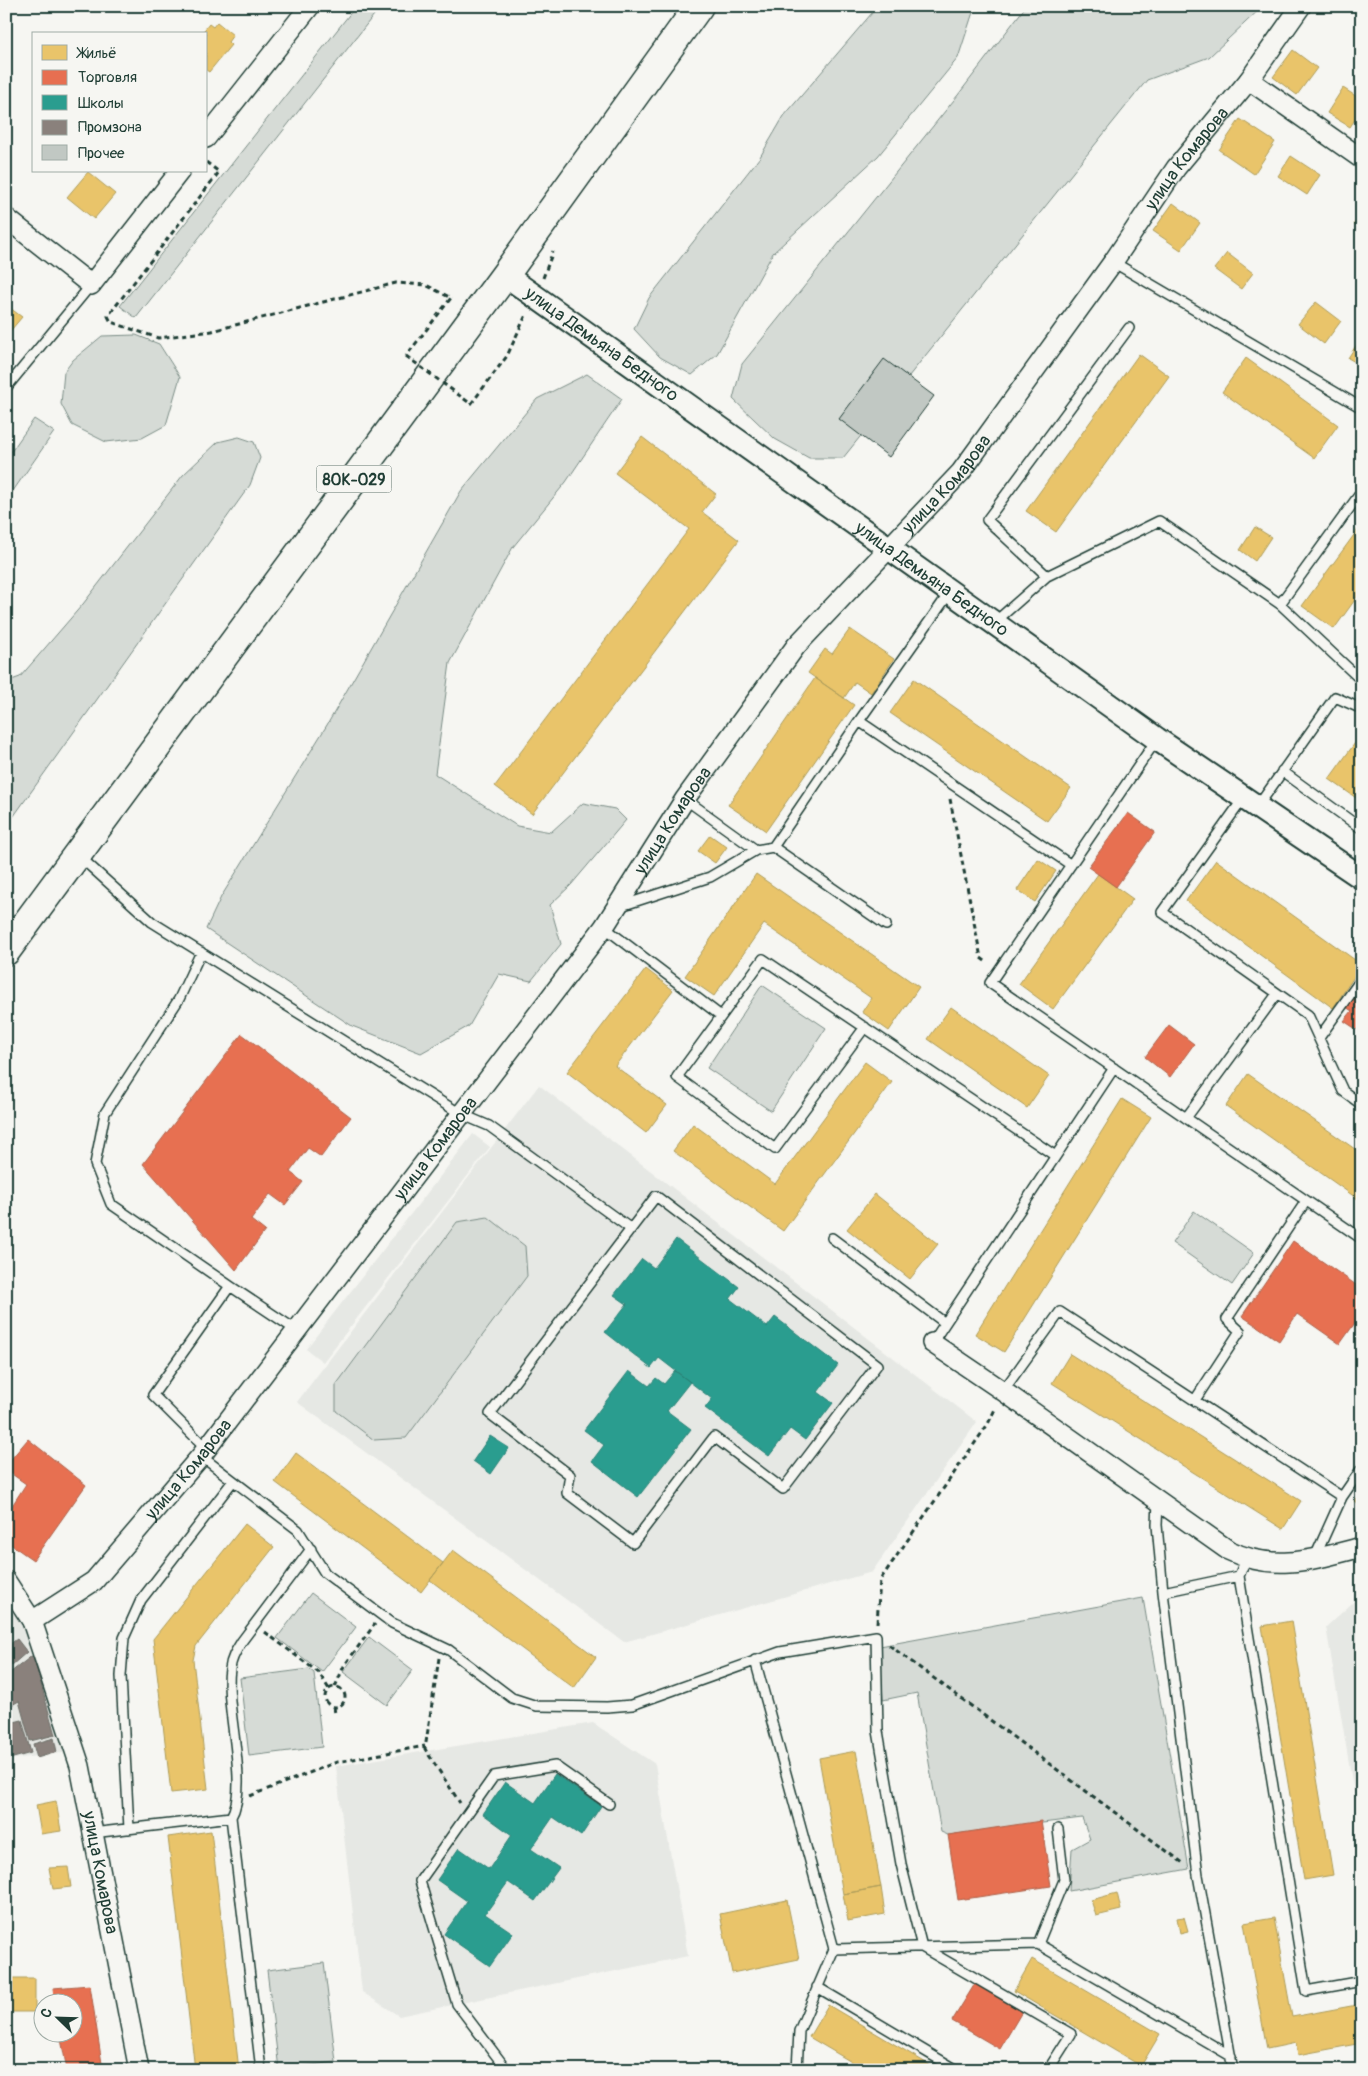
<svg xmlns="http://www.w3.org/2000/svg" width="1368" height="2076" font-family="Pangolin,sans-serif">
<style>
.built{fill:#e6e8e4}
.green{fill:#d6dbd6;stroke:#7a8c85}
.homes{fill:#e9c46a;stroke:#ac9c5a}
.shops{fill:#e76f51;stroke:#ab6048}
.schools{fill:#2a9d8f;stroke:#278074}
.industry{fill:#8a817c;stroke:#6a6d66}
.building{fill:#c1c8c3;stroke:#1f3d34}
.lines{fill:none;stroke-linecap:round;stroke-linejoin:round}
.service-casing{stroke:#1f3d34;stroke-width:12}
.minor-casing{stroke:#1f3d34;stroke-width:22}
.tertiary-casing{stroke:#1f3d34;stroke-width:26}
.primary-casing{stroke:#1f3d34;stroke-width:31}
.path{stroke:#1f3d34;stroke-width:3;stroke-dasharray:5 4;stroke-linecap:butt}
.service{stroke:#f6f6f2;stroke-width:9}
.minor{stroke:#f6f6f2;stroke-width:19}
.tertiary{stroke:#f6f6f2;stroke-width:22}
.primary{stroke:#f6f6f2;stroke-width:28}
.path-bridge{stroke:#1f3d34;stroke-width:3;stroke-dasharray:5 4;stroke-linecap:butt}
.labels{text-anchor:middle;stroke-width:5;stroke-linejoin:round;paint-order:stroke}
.shield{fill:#f6f6f2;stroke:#60746d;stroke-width:1}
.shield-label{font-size:16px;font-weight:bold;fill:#1f3d34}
.street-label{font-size:18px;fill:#1f3d34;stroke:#f6f6f2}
</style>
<rect width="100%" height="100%" fill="#f6f6f2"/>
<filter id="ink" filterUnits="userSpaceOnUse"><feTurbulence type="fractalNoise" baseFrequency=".02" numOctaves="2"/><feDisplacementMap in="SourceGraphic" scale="10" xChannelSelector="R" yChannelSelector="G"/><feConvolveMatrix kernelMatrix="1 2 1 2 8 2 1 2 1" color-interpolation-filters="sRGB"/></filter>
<g filter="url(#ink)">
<path class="built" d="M539 1085 977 1422 872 1572 624 1642 297 1402Z
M473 1134 490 1147 323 1362 306 1349Z
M1362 1594V1840L1326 1627Z
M6 1599 35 1636 69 1752 6 1760Z
M593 1723 655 1764 688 1956 399 2016 362 1992 336 1766Z"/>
<path class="green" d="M356 6H381L136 318 120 306Z
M878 6H975L958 58 878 156 773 253 717 354 692 375 660 357 634 329 649 298 760 157 784 116Z
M1026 6H1263L1209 57 1147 80 843 458H809L775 439 733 399 742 364 958 95Z
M136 335 159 344 180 377 166 425 142 438 106 442 72 425 61 404 64 372 73 360 102 336Z
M587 374 622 399 566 482 513 547 450 663 435 774 517 826 551 832 583 803 615 809 626 820 571 885 550 905 561 944 531 981 499 974 469 1026 421 1053 352 1026 206 929 221 897 327 725 461 491 537 399Z
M34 419 54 432 6 501V459Z
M239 437 254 442 260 458 250 485 6 827V682L20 677 83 604 183 475 218 442Z
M762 985 826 1028 771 1111 707 1068Z
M1194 1211 1254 1253 1232 1285 1172 1243Z
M488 1217 525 1246 527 1276 406 1438 374 1440 336 1411V1385L457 1222Z
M311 1593 356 1627 322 1672 277 1638Z
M1143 1598 1189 1869 1069 1891 1072 1849 1090 1839 1082 1818 948 1835 941 1832 917 1693 883 1700 880 1646Z
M369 1637 413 1670 387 1705 343 1672Z
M309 1669 314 1673 322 1747 249 1756 240 1678Z
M324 1963 336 2062 279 2069 267 1970Z"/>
<path class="homes" d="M217 22 233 35 228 42 231 45 209 72 206 70V34H201L209 24 213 27Z
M1293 50 1317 68 1297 95 1273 77Z
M1343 88 1362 100V109L1350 127 1327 113Z
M1240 119 1275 142 1254 174 1219 150Z
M1291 156 1320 175 1307 195 1278 176Z
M88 172 115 194 94 219 67 197Z
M1173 203 1200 223 1181 250 1153 231Z
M1362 213V230L1354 224Z
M1227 253 1253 273 1241 289 1214 269Z
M1316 302 1341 321 1324 344 1298 324Z
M6 305 22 317 6 336Z
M1359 341 1362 342V366L1348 358Z
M1139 354 1169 376 1056 532 1026 511Z
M1246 358 1338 425 1314 458 1222 392Z
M642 437 716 494 702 512 739 540 532 814 495 786 689 529 615 473Z
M1362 524V590L1334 629 1302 606Z
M1255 527 1271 537 1255 561 1240 550Z
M850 629 894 659 871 693 855 682 844 698 808 673 825 649 832 654Z
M815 678 854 705 766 831 728 805Z
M914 679 1071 788 1047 821 890 713Z
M1355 743 1362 748V802L1329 779Z
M710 835 727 847 715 863 698 851Z
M1038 859 1056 871 1035 902 1017 890Z
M1216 860 1362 965 1333 1008 1186 901Z
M756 874 919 987 889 1031 862 1012 871 998 764 924 714 996 685 976Z
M1098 874 1133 899 1053 1009 1019 984Z
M646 969 673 990 615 1066 667 1105 646 1133 567 1072Z
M951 1007 1049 1076 1027 1108 928 1039Z
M865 1062 892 1082 783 1231 673 1151 693 1124 775 1184Z
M1248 1074 1362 1154V1202L1226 1106Z
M1122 1099 1151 1117 1004 1352 975 1334Z
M875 1194 938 1244 910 1279 847 1229Z
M1070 1354 1301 1501 1283 1529 1052 1383Z
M296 1453 443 1563 421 1592 275 1482Z
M1362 1495V1510L1355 1501Z
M245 1524 274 1547 196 1646 193 1660 208 1789 171 1793 153 1639Z
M453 1550 596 1657 574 1688 430 1580Z
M1291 1621 1333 1875 1304 1880 1262 1626Z
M856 1751 881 1887 843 1894 819 1758Z
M56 1801 61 1831 41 1834 36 1805Z
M211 1831 230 1992 239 2070H195L168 1837Z
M68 1867 71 1887 53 1889 49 1868Z
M881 1887 885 1914 848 1921 843 1894Z
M1117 1893 1121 1910 1096 1916 1091 1900Z
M787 1900 799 1959 732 1973 720 1914Z
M1184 1917 1188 1931 1180 1933 1177 1918Z
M1274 1918 1292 2017 1362 2004V2043L1298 2055 1296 2043 1267 2049 1244 1923Z
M1032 1959 1160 2034 1141 2066 1014 1991Z
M6 1978H35V2012H6Z
M828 2005 938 2070H865L809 2037Z"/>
<path class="shops" d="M1128 813 1155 832 1116 887 1088 867Z
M1362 985V1033L1344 1021 1352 1011 1346 1007Z
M1169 1025 1194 1044 1170 1077 1145 1057Z
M242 1034 351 1117 321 1157 308 1148 290 1172 303 1182 285 1205 270 1194 251 1220 265 1231 236 1270 143 1164Z
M1293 1241 1362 1289V1313L1340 1344 1297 1314 1279 1341 1242 1316Z
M28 1439 86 1485 33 1560 6 1541V1515L26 1484 6 1470V1465Z
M1041 1821 1051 1886 958 1900 948 1835Z
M976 1982 1023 2010 1000 2049 952 2021Z
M90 1985 103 2070H67L60 2034H72V2004H55L53 1988Z"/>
<path class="schools" d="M676 1239 739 1287 730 1299 767 1327 775 1317 838 1365 818 1392 833 1403 805 1440 790 1429 769 1456 705 1408 712 1399 659 1358 651 1368 605 1332 627 1304 614 1295 642 1259 654 1268Z
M629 1371 649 1386 656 1378 664 1384 675 1371 690 1382 667 1411 691 1429 638 1497 592 1461 604 1445 584 1430Z
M490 1436 509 1448 491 1474 473 1461Z
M555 1774 601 1806 581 1836 553 1817 531 1849 559 1868 535 1901 508 1882 485 1914 513 1933 490 1966 444 1934 467 1901 437 1880 459 1848 489 1869 512 1835 483 1814 505 1782 535 1803Z"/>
<path class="industry" d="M17 1639 27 1652 12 1665 6 1657V1647Z
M33 1655 55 1735 30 1741 19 1701 10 1706 6 1676Z
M22 1720 31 1753 6 1760V1724Z
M54 1738 57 1752 37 1758 33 1744Z"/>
<path class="building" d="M884 359 934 396 889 457 839 419Z"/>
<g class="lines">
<g class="service-casing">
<path id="service" d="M1113 262 1362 408
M6 388 91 285
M1047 576 987 520 1129 328
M1280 604 1362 681
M995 622 1047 576 1159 521 1280 604 1362 491
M859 721 950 592
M1157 739 990 983 1362 1239
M1282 771 1362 829
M685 799 756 850 773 847 859 721 1071 865
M1243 799 1162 912 1308 1015 1343 1091 1362 1105
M1258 806 1335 697 1362 709
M773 847 886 925
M79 856 152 922 461 1114 489 1126 631 1229
M621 906 710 877 756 850
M604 927 721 1016
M201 952 179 999 105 1113 95 1164 111 1204 230 1286
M865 1027 775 1149 677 1077 763 959 1054 1155
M1319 1038 1362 978
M1186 1118 1277 994
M656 1196 877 1365 783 1489 714 1437 633 1543 567 1493 570 1475 490 1414Z
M832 1238 945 1323
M932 1343 1114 1068
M1003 1391 1060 1312 1342 1497
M1195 1400 1240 1331 1227 1319 1306 1201
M206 1448 153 1395 230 1286 296 1330
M201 1456 298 1530 325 1573 392 1623 449 1650 512 1698 537 1706 607 1707 632 1705 780 1652 876 1636 878 1731 901 1864 922 1947 1071 2034 1048 2070
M1158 1501 1157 1525 1163 1592 1198 1875 1233 2070
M1315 1557 1342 1497 1362 1468
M1246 1559 1239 1576 1306 1991 1362 1981
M1163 1592 1239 1576
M755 1660 834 1949 799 2031 797 2070
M231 1817C250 1785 224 1708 230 1669 231 1658 237 1649 242 1641L311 1549
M129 1829 121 1676 124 1638 141 1600 233 1481
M92 1833 231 1817 261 2070
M1038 1944 1064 1880 1058 1829
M834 1949 1038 1944 1231 2056
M817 1987 957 2070
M507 2070 457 2004 420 1881 494 1776 555 1766 609 1804"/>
</g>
<g class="minor-casing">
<g id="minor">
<path d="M1249 80 1362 159"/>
<path d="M206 138 310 6"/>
<path d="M6 218 91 285 180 171"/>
<path d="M932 1343 1003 1391 1228 1550C1274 1573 1315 1559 1362 1547"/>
<path id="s1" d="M6 1581 32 1621 80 1766 139 2070"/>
<path id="s2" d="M32 1621 94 1581 201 1456 604 927 685 799 796 646 961 472 1113 262 1176 168 1249 80 1301 6"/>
</g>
</g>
<g class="tertiary-casing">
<g id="tertiary">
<path id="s3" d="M505 275 1157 739 1362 878"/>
</g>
</g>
<g class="primary-casing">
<path id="primary" d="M6 951 505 275 699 6"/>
</g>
<path class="path" d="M206 162 219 172 108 316 111 322 158 338 212 331 396 283 426 285 451 298 406 356
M543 278 553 251
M471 404 507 356 526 315
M950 799 981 958 988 963
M877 1623 880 1580 988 1424 996 1407
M265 1632 319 1673 329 1689
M889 1645 1183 1863
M439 1658 425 1749 460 1803
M325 1697a10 10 0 1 1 20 0a10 10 0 1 1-20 0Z
M335 1687 344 1666 375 1624
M334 1707 335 1714
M250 1796 337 1762 425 1746"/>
<use href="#service" class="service"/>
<use href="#minor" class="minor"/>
<use href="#tertiary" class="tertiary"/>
<use href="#primary" class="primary"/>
<path class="path-bridge" d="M406 356 471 404"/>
</g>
</g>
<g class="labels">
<rect class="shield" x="316.5" y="465.5" width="75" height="27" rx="4"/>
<g class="shield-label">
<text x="354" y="485">80К-029</text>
</g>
<g class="street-label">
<text dy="6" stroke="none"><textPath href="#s2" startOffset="1870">улица Комарова</textPath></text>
<text dy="6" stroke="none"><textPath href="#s3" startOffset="119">улица Демьяна Бедного</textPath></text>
<text dy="6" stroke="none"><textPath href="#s2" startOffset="1465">улица Комарова</textPath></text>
<text dy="6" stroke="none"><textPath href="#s3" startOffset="524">улица Демьяна Бедного</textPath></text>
<text dy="6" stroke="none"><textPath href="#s2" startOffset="1030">улица Комарова</textPath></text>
<text dy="6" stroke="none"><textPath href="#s2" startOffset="625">улица Комарова</textPath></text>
<text dy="6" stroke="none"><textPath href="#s2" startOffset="220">улица Комарова</textPath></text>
<text dy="6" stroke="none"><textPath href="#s1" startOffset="309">улица Комарова</textPath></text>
</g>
</g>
<rect width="1368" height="2076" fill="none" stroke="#f6f6f2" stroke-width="25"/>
<rect x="12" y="12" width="1343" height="2051" fill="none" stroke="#1f3d34" stroke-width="2" filter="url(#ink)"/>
<rect x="32" y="32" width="175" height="140" fill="#f6f6f2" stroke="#a0aca6"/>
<rect x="42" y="45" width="25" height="15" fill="#e9c46a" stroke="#a0aca6"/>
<text x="78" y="58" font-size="15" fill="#1f3d34">Жильё</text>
<rect x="42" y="70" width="25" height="15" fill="#e76f51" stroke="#a0aca6"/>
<text x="78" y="82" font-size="15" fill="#1f3d34">Торговля</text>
<rect x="42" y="95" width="25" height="15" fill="#2a9d8f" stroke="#a0aca6"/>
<text x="78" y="108" font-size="15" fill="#1f3d34">Школы</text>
<rect x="42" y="120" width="25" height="15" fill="#8a817c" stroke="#a0aca6"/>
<text x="78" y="132" font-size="15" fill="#1f3d34">Промзона</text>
<rect x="42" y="145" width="25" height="15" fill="#c1c8c3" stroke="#a0aca6"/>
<text x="78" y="158" font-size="15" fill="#1f3d34">Прочее</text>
<g transform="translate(58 2018) rotate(293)"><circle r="24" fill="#f6f6f2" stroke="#a0aca6"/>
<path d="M0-4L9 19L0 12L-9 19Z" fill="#1f3d34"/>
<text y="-8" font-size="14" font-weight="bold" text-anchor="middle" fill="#1f3d34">С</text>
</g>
</svg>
